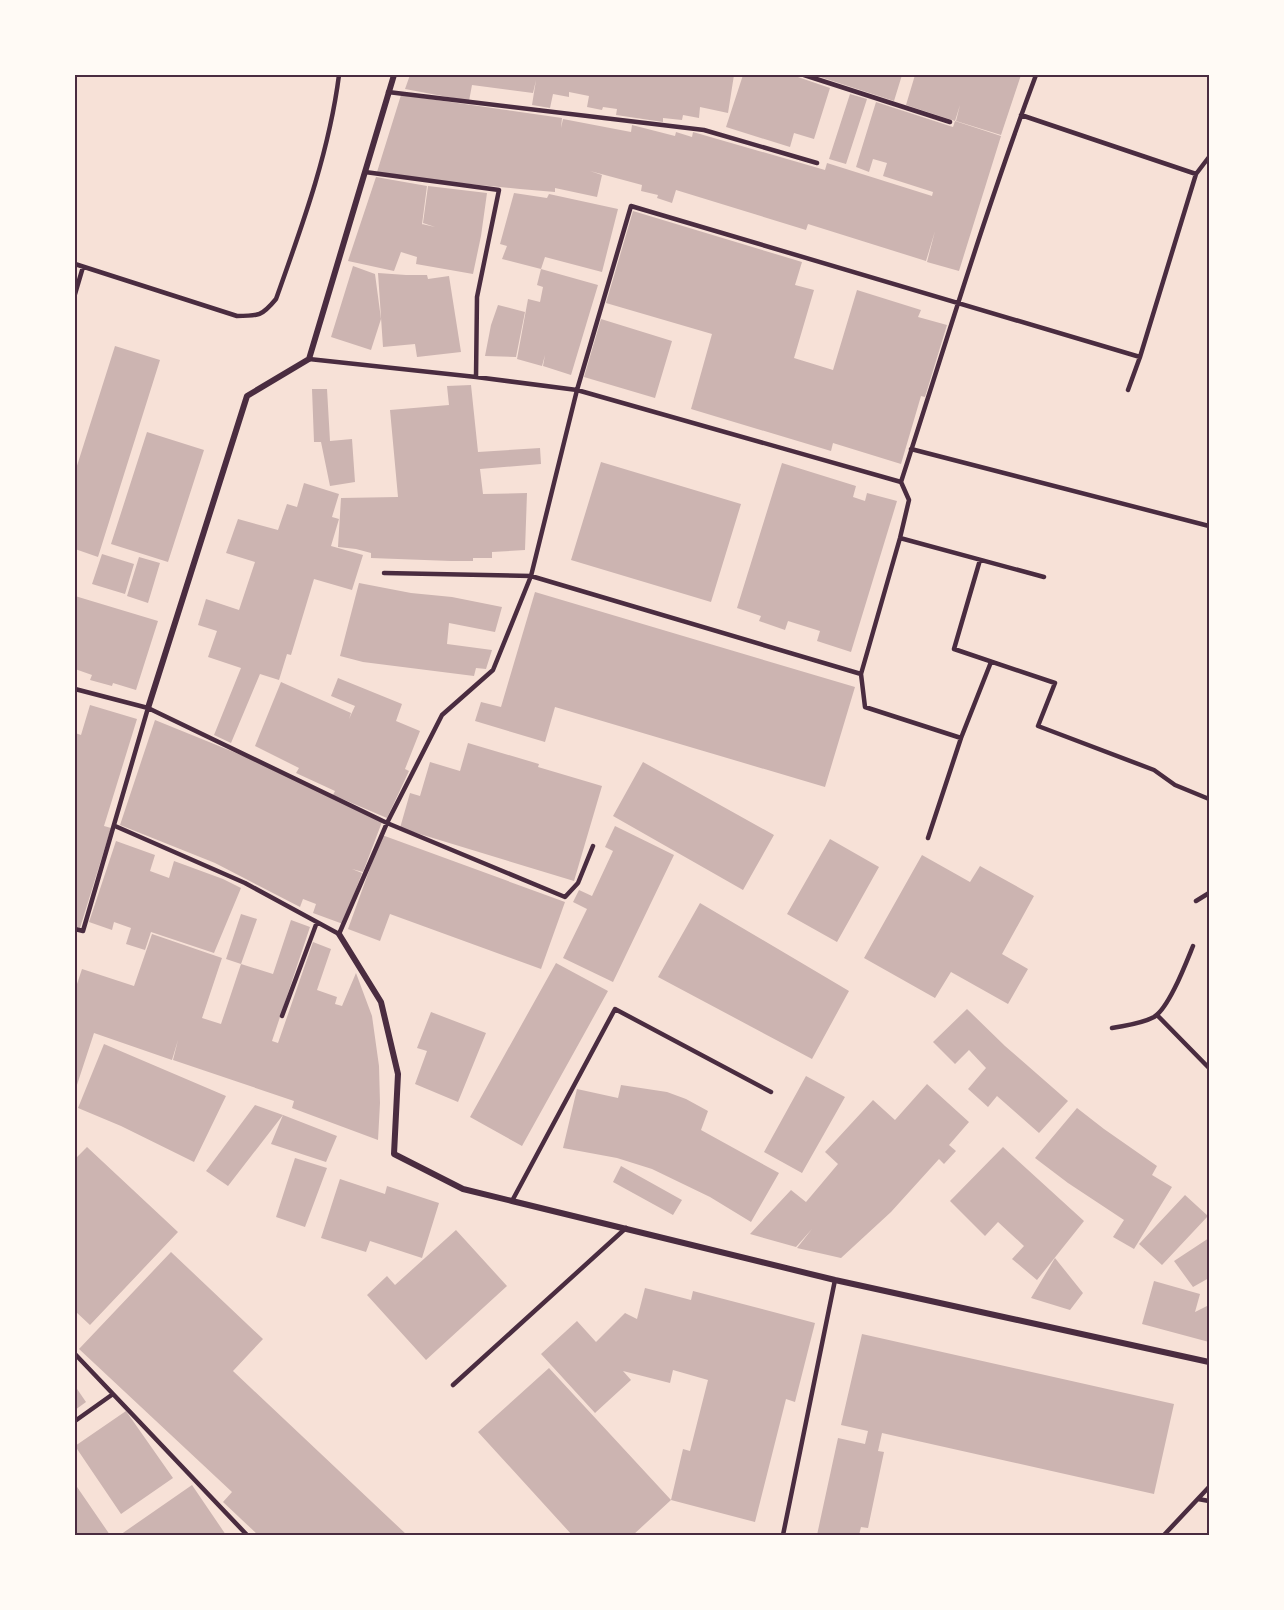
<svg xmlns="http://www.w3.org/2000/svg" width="1284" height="1610" font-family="Cabin,sans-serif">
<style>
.building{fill:#ccb4b1}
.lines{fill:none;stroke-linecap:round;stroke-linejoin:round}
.service{stroke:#4a2c40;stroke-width:4.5}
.minor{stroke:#4a2c40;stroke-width:6}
.neatline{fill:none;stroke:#4a2c40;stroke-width:2}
</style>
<rect width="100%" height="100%" fill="#f7e1d7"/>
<path class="building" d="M410 75H734L728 113 700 107 699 118 683 115 682 120 663 118V122L616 115 617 109 603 107 602 110 587 107 589 96 569 92V97L553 94 550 108 532 105 536 80 533 93 472 85 469 101 405 89Z
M743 75H792L830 88 814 139 794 133 790 147 726 127Z
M814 75H902L894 101Z
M915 75H1021L1001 135 956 121 960 105 955 121 906 105Z
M850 94 867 99 846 164 829 159Z
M401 95 562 118 561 128 563 119 631 132 632 125 675 136 676 132 692 137 693 132 825 170 827 163 932 196 933 192 883 176 887 163 873 159 869 172 856 167 876 102 953 127 955 121 1001 136 959 271 927 262 935 231 926 261 808 224 806 230 676 190 672 203 657 198 658 195 641 191 642 185 590 171 602 175 597 197 555 188V192L520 189 449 182 377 172Z
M376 177 427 186 418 255 422 224 435 227 423 223 428 186 487 193 481 236 473 274 416 264 417 257 401 252 394 271 348 261Z
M514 193 547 198 549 194 618 209 602 272 545 257 541 269 598 285 571 375 543 366 545 355 542 366 517 359 528 299 540 302 543 287 537 285 541 269 502 259 507 246 500 244Z
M633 211 802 262 795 285 814 290 794 358 833 370 857 290 921 310 918 317 947 325 925 397 921 396 901 464 833 443 831 451 691 409 712 334 606 303Z
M353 266 375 274 381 319 371 350 331 337Z
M378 273 406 275H427L428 279 449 276 461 352 417 357 415 344 383 347Z
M498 305 525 312 516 357 485 356 491 325Z
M601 319 672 341 655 398 584 377Z
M115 346 160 360 98 557 75 549V472Z
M471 385 478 452 540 448 541 464 480 469 483 494 527 493 525 550 492 552V558H473V561H451L371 558V553L356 549 338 547 341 498 398 497 390 410 449 405 447 386Z
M312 389H327L330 441 352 439 355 482 330 486 321 442H314Z
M147 432 204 450 168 562 111 544Z
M601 462 741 504 711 602 571 560Z
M782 463 856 486 853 497 865 501 867 493 897 501 851 652 817 641 820 631 788 621 785 630 759 621 761 616 737 608Z
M304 483 339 494 332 517 339 519 331 546 363 555 352 590 314 579 291 655 287 654 279 680 260 674 231 743 214 735 241 668 208 657 217 631 198 625 206 599 239 610 255 562 226 553 238 519 278 530 287 504 297 507Z
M102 554 134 564 125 594 92 584Z
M139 557 160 563 148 603 127 596Z
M359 583 411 593 452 597 502 607 495 632 449 623 447 644 492 650 486 669 476 668 474 676 363 662 340 656Z
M535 592 855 687 825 787 555 707 545 742 475 721 481 702 501 707Z
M75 596 158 621 136 690 113 683 112 686 90 680 92 675 75 669Z
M338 678 402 704 396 721 420 731 405 769 409 771 387 818 333 795 335 791 296 773 299 768 255 746 281 682 351 713 349 719 355 706 331 696Z
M90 705 137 719 104 826 111 828 80 928 75 926V733L81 735Z
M155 720 246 757 382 822 363 872 352 869 362 873 343 924 313 913 316 904 303 899 300 907 215 863 120 825Z
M468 743 539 764 538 767 602 786 574 881 400 828 410 793 420 796 430 762 460 771Z
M643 762 774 835 743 890 613 816Z
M615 826 674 855 613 982 563 958 587 909 573 902 579 890 592 896 613 851 605 847Z
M382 835 565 902 541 969 390 914 380 941 348 929Z
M830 839 879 867 837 942 787 914Z
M116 841 155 855 150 871 169 878 174 861 223 879 241 888 214 953 151 932 145 950 126 944 131 928 114 922 112 930 89 922Z
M922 855 970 882 980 866 1034 896 1002 954 1028 969 1008 1004 951 972 935 998 864 958Z
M700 903 849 991 812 1059 658 977Z
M241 914 257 919 241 964 226 959Z
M291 920 310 927 272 1041 278 1043 313 942 331 949 317 990 337 997 335 1004 342 1006 356 973 372 1016 379 1066 380 1103 378 1140 292 1108 294 1101 173 1060 178 1040 172 1060 94 1033 75 1091V990L82 969 134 986 152 934 222 958 202 1018 221 1024 241 964 273 974Z
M556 963 608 991 522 1146 470 1117Z
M967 1009 1005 1046 1068 1101 1039 1133 997 1096 988 1107 968 1089 986 1068 969 1050 955 1064 933 1042Z
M431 1012 486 1033 458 1102 415 1084 427 1051 417 1048Z
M104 1044 226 1096 194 1162 121 1126 78 1108Z
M806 1076 845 1097 802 1173 764 1152Z
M927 1084 969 1122 949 1145 956 1151 944 1164 939 1159 891 1212 841 1258 797 1248 812 1229 796 1247 750 1234 791 1190 806 1202 838 1164 825 1152 873 1100 895 1120Z
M621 1085 667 1092 686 1099 708 1111 701 1130 779 1173 751 1222 710 1197 652 1169 617 1158 563 1148 577 1089 618 1098Z
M255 1105 283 1115 228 1186 206 1171Z
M1077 1108 1104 1129 1157 1166 1152 1175 1172 1187 1134 1249 1113 1237 1124 1220 1068 1183 1035 1158Z
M283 1115 337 1136 326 1162 271 1144Z
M87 1147 178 1232 90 1325 75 1311V1159Z
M1003 1147 1084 1221 1037 1280 1012 1259 1024 1246 998 1222 985 1236 950 1201Z
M295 1158 327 1168 305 1227 276 1217Z
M621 1166 682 1200 673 1215 613 1182Z
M340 1179 385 1194 387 1186 439 1203 422 1258 370 1241 366 1252 321 1238Z
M1185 1195 1208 1216 1162 1265 1139 1244Z
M456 1230 507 1286 426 1360 367 1295 387 1276 395 1285Z
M1209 1238V1278L1193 1287 1174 1261Z
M171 1252 263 1339 233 1371 407 1535H258L223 1502 232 1492 79 1349Z
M1055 1258 1083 1293 1070 1310 1031 1298Z
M1154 1281 1200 1294 1195 1312 1209 1305V1342L1142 1324Z
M645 1288 691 1300 693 1291 815 1323 795 1402 786 1399 755 1522 671 1500 683 1449 690 1451 708 1380 673 1370 670 1383 623 1371 631 1380 595 1413 541 1354 577 1321 596 1342 625 1313 637 1319Z
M862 1334 1174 1404 1154 1494 882 1433 878 1451 884 1452 868 1528 861 1527 859 1535H817L838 1438 865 1444 868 1431 841 1425Z
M549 1368 671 1500 633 1535H572L478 1432Z
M75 1386 86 1402 75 1410Z
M126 1411 173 1478 121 1514 75 1446Z
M75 1484 110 1535H75Z
M192 1485 226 1535H120L130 1528Z"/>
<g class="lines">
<path class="service" d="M804 75 950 122
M388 92 704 130 817 163
M1021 115 1196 174 1209 157
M365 172 499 190 477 297 476 377
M75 264 237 316C259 316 262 316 276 299 302 226 329 153 339 75
M75 294 83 267
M309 359 476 377 577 390 901 482
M1128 390 1140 357
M911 449 1209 526
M901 482C945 346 986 209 1036 75
M901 482 909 500 900 538 861 674 865 707 961 738
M900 538 1044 577
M980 560 954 649 1055 683 1038 726 1154 770 1175 785 1209 799
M384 573 531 576 861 674
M75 689 148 708 387 823 565 897 578 883 593 846
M115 826 245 883 339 934 387 823 442 715 493 670 531 576 577 390 631 206 1140 357 1196 174
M928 838 961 738 991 662
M1196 901 1209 893
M75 929 83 931 148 708
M1157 1015 1209 1068
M282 1016 317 922
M1112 1028C1127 1025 1141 1024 1154 1017 1169 1008 1186 963 1193 946
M512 1201 615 1009 771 1092
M75 1354 247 1535
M453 1385 626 1228
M75 1421 113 1394
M1198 1499 1209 1501
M783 1535 835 1280
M1164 1535 1209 1487"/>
<path class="minor" d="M148 708 247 396 309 359 394 75
M339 934 381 1002 398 1074 394 1154 463 1189 512 1201 835 1280 1209 1362"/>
</g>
<rect width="1284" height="1610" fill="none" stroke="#fffaf5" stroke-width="153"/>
<rect x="76" y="76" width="1132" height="1458" class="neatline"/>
</svg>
